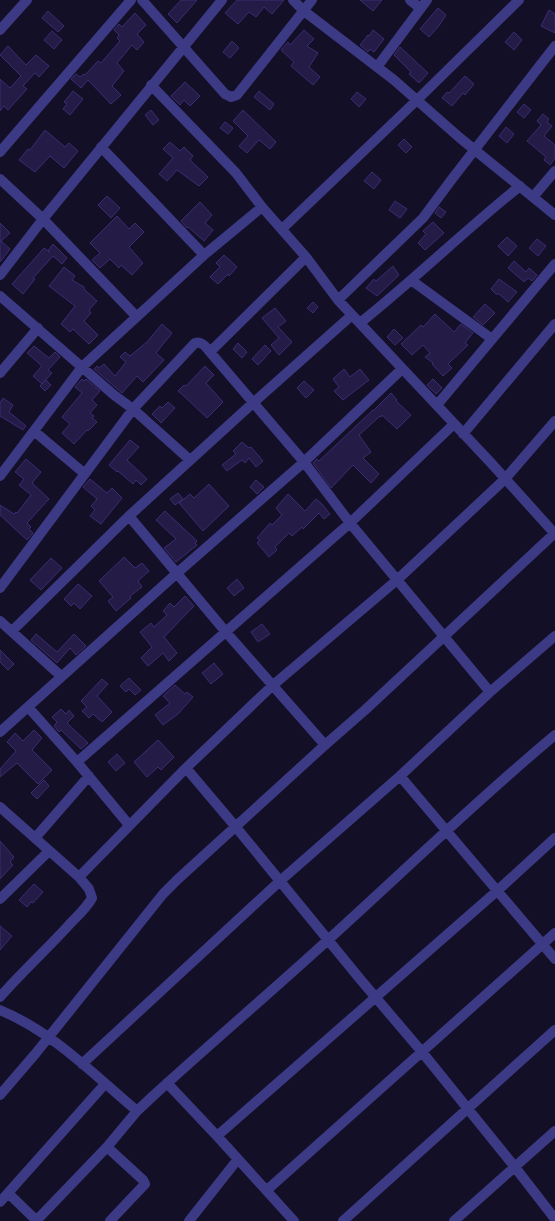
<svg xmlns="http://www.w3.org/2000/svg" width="555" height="1221" font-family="'DejaVu Sans',sans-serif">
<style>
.building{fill:#241b47;stroke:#3b2d73}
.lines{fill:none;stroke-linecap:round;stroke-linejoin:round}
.minor{stroke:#3d3a85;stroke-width:10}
</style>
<rect width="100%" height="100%" fill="#130f26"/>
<path class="building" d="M181 0H197L177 23 168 14Z
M237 0H284L272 14 264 7 256 17 249 12 238 24 225 13Z
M360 0H382L373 11Z
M438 8 446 15 438 27 429 37 420 29Z
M549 10 555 14V33L541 26Z
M48 11 64 26 58 32 42 18Z
M135 13 146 25 137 34 144 42 137 50 132 45 117 63 124 71 112 86 121 95 111 104 88 80 81 88 71 79 76 74 80 77 84 74 85 75 98 61 101 63 120 41 117 38 119 35 114 30 119 24 122 27Z
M304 30 314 39 307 46 318 53 309 67 320 77 313 85 291 66 294 62 281 50 288 42 290 45Z
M373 30 384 39 374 52 370 49 368 52 360 45 368 35 369 36Z
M52 31 62 40 54 49 44 40Z
M514 32 522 40 514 50 505 42Z
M232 41 239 48 230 58 223 52Z
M8 46 26 65 36 55 49 66 39 77 35 73 23 86 27 89 8 110 4 106 0 111V79L10 88 21 76 0 55Z
M400 47 428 73 419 83 409 74 411 72 394 55Z
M465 76 474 84 465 95 463 93 452 106 442 98 447 92 449 93Z
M185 82 200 96 190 106 184 100 180 105 171 96Z
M73 91 83 99 70 115 63 109 67 104 64 102Z
M259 91 274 104 270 110 254 97Z
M357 92 366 99 359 107 351 99Z
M524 104 531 110 524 118 517 112Z
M151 110 159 120 153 125 145 115Z
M243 110 276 142 270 149 259 140 247 153 239 146 248 136 233 121Z
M543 114 549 119 547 122 552 126 544 136 555 145V158L550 165 544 160 546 157 527 141 541 125 537 121Z
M225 122 233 128 228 134 220 128Z
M506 127 514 134 507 143 499 136Z
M45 130 65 147 69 143 78 151 64 168 50 156 35 172 19 160 28 149 30 150Z
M404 139 412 147 406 153 398 145Z
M170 142 180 151 184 147 193 156 190 160 208 177 199 186 177 170 167 181 159 174 173 158 163 149Z
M372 172 381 180 374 189 364 181Z
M107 196 120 208 111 218 98 205Z
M395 201 407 209 400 218 389 210Z
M200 202 212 215 205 223 213 230 204 241 188 227 187 228 181 221Z
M439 207 446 212 441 218 435 213Z
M117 216 129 229 135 223 144 232 129 247 143 263 132 275 121 265 119 268 110 259 100 268 92 260 100 253 90 243Z
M433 222 444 233 425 250 418 243 426 234 423 231Z
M0 223 10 233 1 241 10 249 0 262Z
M507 237 517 246 508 256 498 246Z
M537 239 546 246 538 256 529 248Z
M53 244 67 258 62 264 53 256 33 278 35 279 23 294 12 284 44 248 50 252 48 251Z
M224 255 237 267 229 276 228 274 218 284 210 277 220 267 216 263Z
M514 261 526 272 529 268 537 275 532 281 528 278 524 282 508 268Z
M393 266 399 275 377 296 366 288 374 279 376 281Z
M64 267 75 276 72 280 84 287V289L97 301 89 310 91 313 84 321 98 335 89 344 73 329 70 332 61 324 75 306 49 286Z
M499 279 517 292 508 302 499 294H496L491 289Z
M313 302 318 307 313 313 307 308Z
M485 304 495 313 483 325 473 317Z
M275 308 286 321 278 327 292 342 279 355 271 345 279 338 262 318Z
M435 314 454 332 461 324 473 333 465 343 468 345 448 364 452 368 443 376 432 364 433 363 425 357 430 353 423 345 412 355 401 344 421 325 423 327Z
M162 324 172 333 156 353 164 360 143 382 137 376 122 393 94 369 97 366 99 368 104 364 115 376 126 362 120 357 125 352 130 356 147 342Z
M394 329 403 338 395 345 387 337Z
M238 343 247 352 242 358 233 349Z
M265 345 271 351 258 365 252 359Z
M34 346 49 358 55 352 60 357 48 370 52 373 42 384 33 376 42 366 27 353Z
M205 366 214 375 206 383 223 402 207 418 185 397 178 391 184 385 186 386Z
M344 369 350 377 360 369 369 380 343 400 334 391 339 387 333 379Z
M82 379 84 381 86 379 100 391 92 400 97 405 90 413 94 416 92 418 97 422 88 431 87 430 74 444 62 433 70 424 62 417 82 393 75 387Z
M433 379 442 388 436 394 427 385Z
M46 380 51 385 45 391 40 386Z
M304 381 314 390 306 398 297 388Z
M391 393 397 400 396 401 411 415 397 429 382 415 381 417 380 416 359 435 371 452 363 458 379 474 371 483 353 465 331 488 313 463 317 459 319 461 373 410V411Z
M3 398 13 405 9 412 26 426 23 430 0 416V403Z
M168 402 175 408 161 423 152 414 160 406 162 408Z
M130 440 139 447 127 460 147 479 141 485 136 480 133 484 118 471 117 472 109 465Z
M242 442 249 448 251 447 263 461 256 467 249 458 245 463 242 460 227 471 222 465 236 454 233 451Z
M26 459 41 472 32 483 49 499 27 523 31 527 29 529 33 533 27 540 0 515V505L14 514 16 512 17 513 31 495 19 485 24 479 15 472Z
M90 479 107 493 112 488 122 498 101 524 90 516 95 510 91 506 97 499 83 487Z
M256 480 264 487 257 494 250 487Z
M209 484 229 506 203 531 179 503 190 494 194 498Z
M178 493 183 499 175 505 170 499Z
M288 494 305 511 316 499 322 504 330 514 324 519 319 513 303 529 302 527 292 536 289 533 275 547 277 550 269 557 257 543 260 540 257 538 270 523 272 525 282 515 276 508Z
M165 511 197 541 195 543 197 545 176 562 164 548 176 539 156 520Z
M124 557 135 568 142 563 149 571 138 581 142 587 130 596 131 598 116 611 108 601 113 597 99 581Z
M51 558 62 568 41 590 30 580Z
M237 579 244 588 234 596 227 588Z
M78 584 92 596 80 609 74 603 71 606 64 599Z
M185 596 194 606 164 637 177 653 169 661 163 653 148 666 141 658 152 647 140 632 151 623 154 627 167 615 163 611 170 603 174 607Z
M262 624 270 634 258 642 251 632Z
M36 634 57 652 74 634 86 646 76 655 70 648 57 663 31 640Z
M0 650 14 664 8 670 0 662Z
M214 663 223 674 211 684 202 673Z
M129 678 141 690 135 695 129 689 126 692 120 686Z
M102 679 108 684 97 696 112 712 102 722 93 714 89 718 82 711 87 707 81 701Z
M175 685 185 694 187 692 193 697 178 714 163 725 155 715 170 703 163 696Z
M61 709 66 714 69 710 74 716 67 723 88 743 81 749 61 730 59 732 54 726 57 722 52 717Z
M34 730 42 738 32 750 52 770 38 784 17 763 0 777V769L16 751 7 742 15 733 23 741Z
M158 740 174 757 161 770 158 767 147 777 134 762Z
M117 754 125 763 116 771 108 762Z
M44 780 49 786 37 799 31 793Z
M0 841 14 857 10 862 13 865 0 879Z
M34 884 43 892 33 903 31 902 27 907 19 900Z
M0 926 12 936 0 950Z"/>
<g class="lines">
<path class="minor" d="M142 0 225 94 231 97 237 95 312 0
M293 0 304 11 394 80 460 138 555 215
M410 0 420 8
M0 30 27 0
M377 67 427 0
M151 85 236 173 262 207 306 257 338 300 492 464 555 534
M101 147 204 255
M0 152 131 0
M0 179 43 219 136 316
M533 197 555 171
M282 229 417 100 519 0
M0 275 43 219 222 0
M411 280 492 339
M0 296 114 395 133 409 190 460
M338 300 423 218 452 179 555 46
M360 323C415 279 465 230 520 186
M210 352 306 257
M0 373 38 328
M437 405 555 264
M34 431 85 474
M463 434 555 324
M0 476 82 367 204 255 262 207
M129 516 225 631 325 745
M0 588 133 409 195 343C202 341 206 347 210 352L304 462 350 523 490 692
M0 621 61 676
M12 631 129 516 253 403 352 315
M28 707 77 762 129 825
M0 732 176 574 304 462 402 369
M77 762 350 523 454 424
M186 768 235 826 360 979 422 1052 514 1166 555 1219
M400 776 555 959
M0 807 79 877 89 889 92 898C86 909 76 917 68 926 46 950 22 972 0 997
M35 838 89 776
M79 877 186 768 272 686 397 580 505 479 555 421
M0 899 49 851
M0 1010C53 1032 94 1075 137 1111
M82 1064 280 881 400 776 490 692 555 636
M167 1083 217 1136 294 1221
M0 1095 36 1053 163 894 178 879 325 745 365 710 555 533
M217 1136 497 891 555 838
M107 1147 143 1180 145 1184 110 1221
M267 1190 555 933
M8 1193 37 1221
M0 1202 105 1084
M36 1221 107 1147 137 1111 153 1096C211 1043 271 992 329 939 404 871 477 800 555 735
M189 1221 238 1159
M343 1221 555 1030
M454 1221 555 1131"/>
</g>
</svg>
